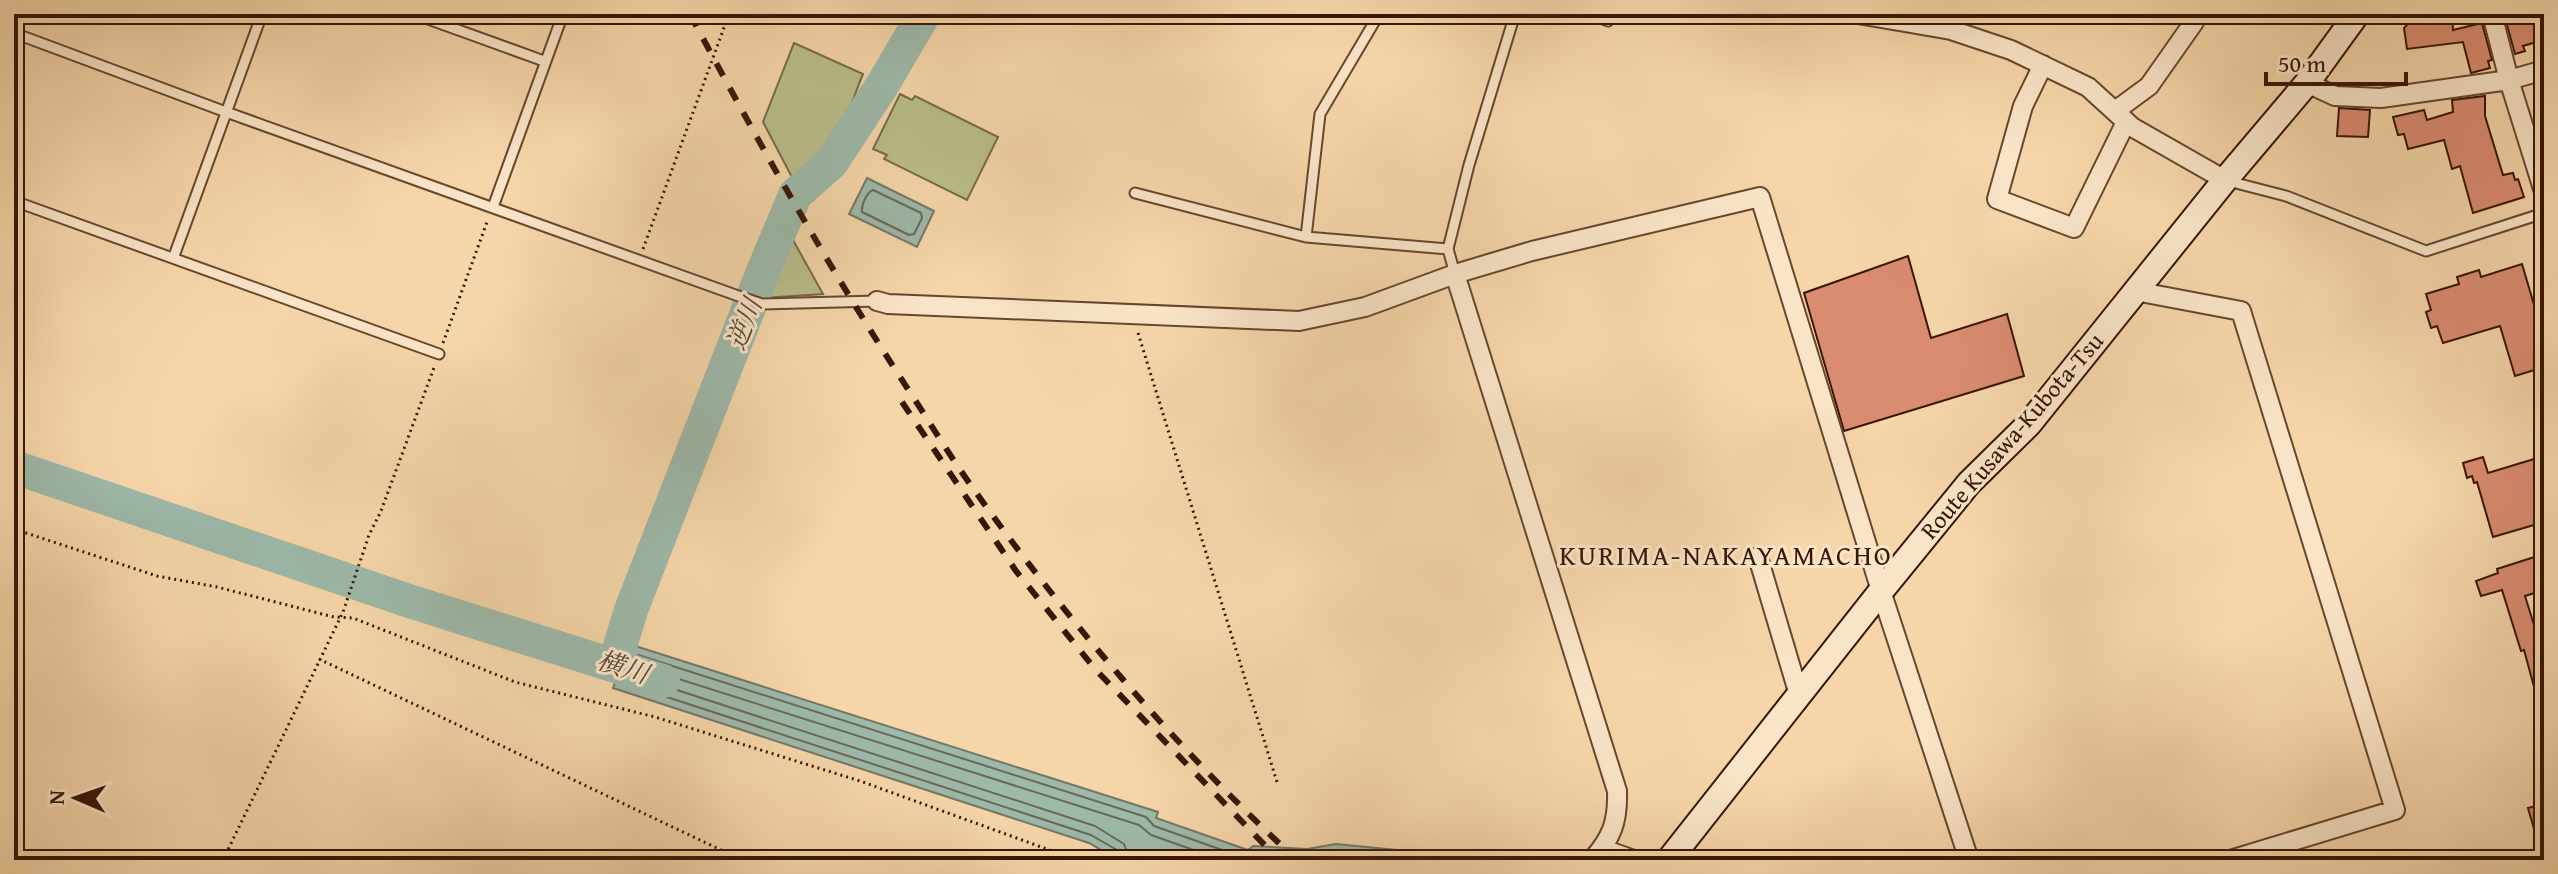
<svg xmlns="http://www.w3.org/2000/svg" width="2558" height="874" font-family="'Gentium Book Plus','Noto Serif JP',serif">
<style>
.green{fill:#b9be8a;stroke:#786a48;stroke-width:2}
.water{fill:#9db9aa;stroke:#747868;stroke-width:2}
.lines{fill:none;stroke-linecap:round;stroke-linejoin:round}
.shore{stroke:#6a6858;stroke-width:2}
.river{stroke:#9db9aa;stroke-width:34}
.building{fill:#da8c70;stroke:#371605;stroke-width:2}
.service-casing{stroke:#67462e;stroke-width:13}
.minor-casing{stroke:#67462e;stroke-width:22}
.secondary-casing{stroke:#371605;stroke-width:28}
.path{stroke:#371605;stroke-width:3;stroke-dasharray:2 4;stroke-linecap:butt}
.service{stroke:#f9e4c7;stroke-width:9}
.minor{stroke:#f9e4c7;stroke-width:18}
.secondary{stroke:#f9e4c7;stroke-width:24}
.rail{stroke:#371605;stroke-width:6;stroke-dasharray:14 14;stroke-linecap:butt}
.labels{text-anchor:middle;stroke-width:6;stroke-linejoin:round;paint-order:stroke}
.street-label{font-size:24px;fill:#371605;stroke:#f9e4c7}
.water-label{font-size:26px;font-style:italic;fill:#564737;stroke:#f9e4c7}
.quarter-label{font-size:28px;letter-spacing:2px;fill:#371605;stroke:#f9e4c7}
</style>
<rect width="100%" height="100%" fill="#f6d6a9"/>
<filter id="stains"><feTurbulence type="fractalNoise" baseFrequency=".0025" numOctaves="4"/><feColorMatrix values="0 0 0 0 .2 0 0 0 0 .09 0 0 0 0 .02 0 0 0 .5 -.17"/></filter>
<radialGradient id="worn" r=".72"><stop offset=".6" stop-color="#630" stop-opacity="0"/><stop offset="1" stop-color="#630" stop-opacity=".3"/></radialGradient>
<path class="green" d="M794 43 863 74C846 115 837 161 795 183L763 122Z
M900 94 912 100 915 96 998 137 967 200 884 159 887 155 873 149Z
M788 231 823 294 763 298Z"/>
<path class="water" d="M867 178 934 211 917 247 849 214Z
M629 644 1158 812 1156 818 1248 850 1253 846 1307 849 1336 844 1500 860H1118L1089 843 613 688Z"/>
<g class="lines">
<path class="shore" d="M873 190 921 213 922 218 914 234 909 235 862 212C861 205 867 192 873 190Z
M1120 860 1117 850 1091 835 627 684 625 680 633 658 638 655 1146 817 1154 826 1245 858 1257 854 1307 857 1337 852 1418 860
M1130 860 1124 844 1095 826 640 678 638 675 639 670 644 668 1139 825 1151 835 1222 860"/>
<path class="river" d="M14 467 409 601 663 681
M615 663 631 610 762 274 795 195 832 162 883 84 924 14"/>
</g>
<path class="building" d="M2442 14H2452L2453 30 2482 23 2492 60 2488 61 2490 68 2471 73 2463 42 2407 49 2404 28 2413 18Z
M2504 14H2538L2544 34 2539 36 2540 41 2523 46 2525 51 2515 54Z
M2485 96V116L2503 175 2513 173 2515 180 2518 179 2524 197 2473 213 2460 166 2452 169 2444 140 2408 149 2404 134 2398 135 2393 117 2424 110 2427 120 2453 112 2452 100Z
M2339 108 2370 110 2368 137 2337 136Z
M1908 256 1931 338 2007 314 2024 376 1844 431 1804 293Z
M2522 264 2540 325 2544 323V367L2515 376 2500 326 2443 343 2437 326 2431 328 2426 312 2431 310 2426 294 2459 284 2457 277 2479 270 2481 277Z
M2544 456V522L2493 537 2477 482 2474 483 2472 476 2467 478 2463 463 2483 457 2488 473Z
M2544 554V590L2525 596 2544 657V705H2539L2524 650 2521 651 2502 590 2481 596 2476 581 2498 573 2497 569Z
M2544 804V850H2540L2528 808Z"/>
<g class="lines">
<g class="service-casing">
<path id="service" d="M414 14 544 61
M1589 14 1608 21 1611 14
M14 33 226 112 744 298 762 304 877 301
M2228 181 2286 196 2426 251 2544 213
M1135 193 1306 237 1448 249
M14 201 439 354
M493 207 563 14
M1306 237 1320 114 1379 14
M174 256 262 14
M1455 274 1448 249 1469 165 1515 14"/>
</g>
<g class="minor-casing">
<path id="minor" d="M1858 14 1951 30 2011 50 2088 87 2132 127 2225 180
M2492 14 2509 80 2544 192
M2043 65 2023 106 1997 199 2074 228 2126 122
M2307 83 2335 96 2381 98 2509 80 2544 70
M2115 111 2149 86 2194 22
M1455 274 1617 791C1618 821 1612 838 1592 860
M2135 291 2241 311 2395 810 2230 860
M877 301 888 304 1299 321 1365 307 1455 274 1532 251 1760 197 1881 591 1969 860
M1758 557 1799 695
M1603 849 1634 860"/>
</g>
<g class="secondary-casing">
<path id="secondary" d="M1669 860 1881 591 1969 483 2029 424 2225 180 2307 83 2357 14"/>
</g>
<path class="path" d="M643 249 729 14
M1138 333 1277 782
M443 343 487 222
M14 529 157 576 217 587 334 617 353 618 515 682 655 717 860 781 1077 860
M319 659 742 860
M223 860 343 612 369 535 381 511 435 365"/>
<use href="#service" class="service"/>
<use href="#minor" class="minor"/>
<use href="#secondary" class="secondary"/>
<path class="rail" d="M690 14C760 146 833 275 915 400 935 431 954 462 975 491 1069 623 1178 750 1297 860
M902 402 1016 571 1095 669 1279 860"/>
</g>
<g class="labels">
<g class="street-label">
<text transform="translate(2012 436) rotate(-49)" y="8">Route Kusawa-Kubota-Tsu</text>
</g>
<g class="water-label">
<text transform="translate(744 324) rotate(-68)" y="9">逆川</text>
<text transform="translate(623 667) rotate(18)" y="9">横川</text>
</g>
<g class="quarter-label">
<text x="1726" y="565">KURIMA-NAKAYAMACHO</text>
</g>
</g>
<rect width="2558" height="874" fill="none" stroke="#f6d6a9" stroke-width="48"/>
<rect x="16" y="16" width="2526" height="842" fill="none" stroke="#371605" stroke-width="4"/>
<rect x="24" y="24" width="2510" height="826" fill="none" stroke="#371605" stroke-width="2"/>
<g transform="translate(76 798) rotate(272)" stroke="#f9e4c7" stroke-width="6" paint-order="stroke">
<path d="M0-6L14 30L0 20L-14 30Z" fill="#371605"/>
<text y="-12" font-size="22" font-weight="bold" text-anchor="middle" fill="#371605">N</text>
</g>
<path d="M2266 72v12h140v-12" fill="none" stroke="#371605" stroke-width="4"/>
<text x="2278" y="72" font-size="24" fill="#371605" stroke="#f9e4c7" stroke-width="6" paint-order="stroke">50 m</text>
<rect width="100%" height="100%" filter="url(#stains)"/>
<rect width="100%" height="100%" fill="url(#worn)"/>
</svg>
